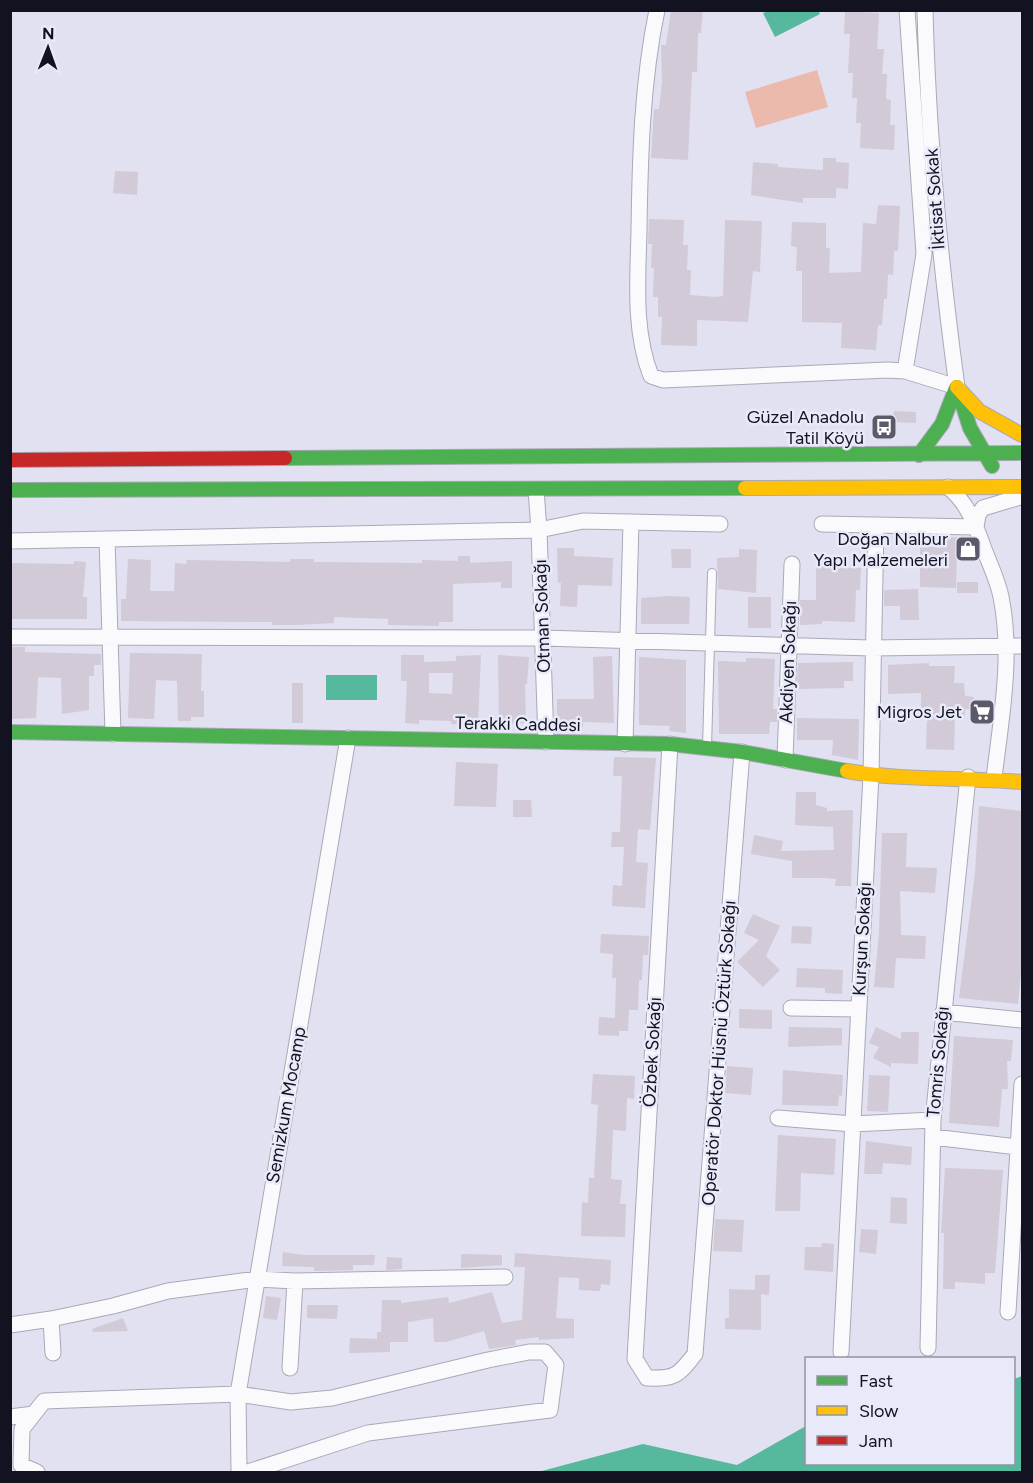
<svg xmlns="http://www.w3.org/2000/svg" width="1033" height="1483" font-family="Figtree,sans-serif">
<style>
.green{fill:#ebbaad}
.water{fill:#56b89c}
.building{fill:#d2cad6;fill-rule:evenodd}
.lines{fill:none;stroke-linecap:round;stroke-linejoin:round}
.lane-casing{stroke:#a9a9b7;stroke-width:10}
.street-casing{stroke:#a9a9b7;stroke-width:17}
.fast-casing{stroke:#a9a9b7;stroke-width:16}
.slow-casing{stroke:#a9a9b7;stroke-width:16}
.jam-casing{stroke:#a9a9b7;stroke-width:16}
.lane{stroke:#fafafd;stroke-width:8}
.street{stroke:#fafafd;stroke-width:15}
.fast{stroke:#4caf50;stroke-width:14}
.slow{stroke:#ffc107;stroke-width:14}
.jam{stroke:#c62828;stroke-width:14}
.labels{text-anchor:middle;stroke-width:5;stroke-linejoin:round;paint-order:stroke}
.street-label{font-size:18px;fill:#121220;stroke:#e8e9f9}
.poi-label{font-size:18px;fill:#121220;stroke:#e8e9f9;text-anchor:end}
</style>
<rect width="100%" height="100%" fill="#e1e1f2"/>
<path class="green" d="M817 70 828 107 756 128 745 92Z"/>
<path class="water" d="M818 10 820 14 775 37 763 13 769 11Z
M326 675H377V700H326Z
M1022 1376V1472H538L643 1444 737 1465 806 1426V1464H1014V1379Z"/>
<path class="building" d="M671 10H703L701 33H698L697 72H692L688 160 651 158 654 109H659L662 82 661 45H666Z
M845 11 879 13 877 49H884L882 74H887L886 99 891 100 890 125H895L894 150 860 148 861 123H856L857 98H852L853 73H848L850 34H844Z
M823 158H836V162L849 163 848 189 836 188V198H803V203L751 195 753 162 778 164V167L823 170Z
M115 171 138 172 137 195 113 193Z
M878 205 900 206 898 251H894L893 275 888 274 887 299H884L882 325H878L876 350 841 348 842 323 802 322V271H796L797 247 791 246 792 222 826 223V248H830L829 273 861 272 863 223 876 224Z
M649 219 684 220 683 245H688L687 270H691L690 295 715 297 723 296 725 220 762 221 760 272 753 271 748 322 697 320V346L661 345 662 317H658V297H653L654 268H651L652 244H648Z
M894 411 916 412V423L893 422Z
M966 537V553H957L956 588 920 587V547H937V538Z
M557 548H574V556L613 558 612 586 578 585 577 607 560 606 561 583H558Z
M671 549H691V568H672Z
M739 549 757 550 756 593 718 589 717 558 739 557Z
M458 556H470V563L512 561V588H501V582L453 584V622H439V626L388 625V619L334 617V623L295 625H272V622L121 621V599H126L128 559 151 560 150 591H174L175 563 186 564 187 560 290 562V559H314V562L422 563V560L458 561Z
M74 561 86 562 83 597H87V619H10V563L74 564Z
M828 561V567L861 568 860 590H856L855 622 822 621V624L800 625V600H816V562Z
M957 582H978V593H957Z
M918 589 919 620H900V606H884V590Z
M670 596 690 597 689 624H641V598Z
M748 597H771V628H748Z
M10 647H25V652L101 654V665H94V676H89V710L62 714 61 678 38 677 36 718 10 719Z
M130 653 202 654 201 691H204V717H191V721H178L177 681 156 680 154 719 128 718Z
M401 655H424V662L456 661V656L481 655 478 722 464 721V725L451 724V721L419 720V724L405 723 407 681H401ZM429 673H453L452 694 429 693Z
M498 655 529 657 527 684H525L526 723 499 724Z
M612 656 614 723 583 722V727H557V699H594L593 657Z
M639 657 686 660V733L669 731 670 726 639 725Z
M746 658 775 659 773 709H777V722H770L769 734H719L718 661 746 662Z
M853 662V681H844V688L797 689 798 663Z
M929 663V666H955L954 683H964L965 696 974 697 973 710 965 709V715L955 716 954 750 926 749 927 719H921V693L888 694V665Z
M292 683H303V723H292Z
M797 718 859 719 858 760 832 755 833 740H797Z
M614 757 656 758 650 830 638 829 636 862 648 863 645 908 612 906 613 885 622 886 624 847H611L612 832H620L622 776H613Z
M456 762 498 764 496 807 454 806Z
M796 792H816V805L827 808V811L853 810 851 886H835L836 879 825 878H792V861L751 854 754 835 783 841 781 851 834 850 833 827 795 825Z
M513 800H531L532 817H513Z
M979 806 1023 811V950L1018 1004 959 998 975 873Z
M882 833H907L906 867 937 868 935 893 900 891 901 935 926 936 925 959 896 958 894 988 874 987 879 932Z
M753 914 780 926 766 956 780 970 763 987 737 962 759 940 744 933Z
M792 926 812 927 811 944 791 943Z
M601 934 649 936 648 955H643L642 980H639L638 1010H629L628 1031H619V1036L598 1035 599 1017 615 1018 616 978H612L613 954 600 953Z
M797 968 843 970 842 994 825 993V988L796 987Z
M739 1009 772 1010V1029L739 1028Z
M789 1027 842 1028V1045L788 1047Z
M876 1027 901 1039V1032H919L918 1064 891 1063V1067L873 1058 879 1047 869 1043Z
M954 1036 1013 1040 1011 1061H1007L1008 1089H1002L999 1127 949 1123Z
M727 1066 753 1068 751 1095 725 1093Z
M783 1070 843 1075 842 1096 839 1095 838 1106 782 1105Z
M593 1074 635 1076 634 1099 627 1098 626 1131 613 1130 611 1179 622 1180 620 1204H626L625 1237 581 1236 582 1202 588 1203 589 1178H594L598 1105 591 1104Z
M869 1075 890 1076 888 1112 867 1111Z
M778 1135 836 1139 834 1175 801 1173 800 1211H775Z
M866 1141 912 1147 911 1165 883 1163 882 1174H864Z
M945 1168 1003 1170 995 1273H985V1284L955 1282V1289H943L944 1233H941Z
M891 1197 907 1198V1224L890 1223Z
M715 1219 744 1220 742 1252 713 1251Z
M861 1229 878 1230 876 1254 859 1252Z
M822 1243 834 1244 833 1272 804 1270 805 1247H821Z
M283 1252 304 1255H375L374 1265H353V1270L314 1271V1267L282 1266Z
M515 1253 611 1260 610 1285 601 1284 600 1291 579 1290V1278L559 1277 556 1318 574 1319V1338L539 1340V1337L515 1340 516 1345 489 1349 484 1331 446 1342H434L433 1318 408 1322V1342H390V1352L349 1353 350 1338 377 1339V1332H381L382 1300H401V1303L448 1297 449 1303 492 1292 502 1323 522 1320 525 1267H514Z
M461 1254 502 1255V1265L461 1268Z
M387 1257 402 1258V1269L386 1270Z
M755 1275H770L769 1295 761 1294V1330L725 1329V1318H729V1289L755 1290Z
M266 1296 281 1298 277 1320 263 1318Z
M307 1305H338L337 1319 307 1318Z
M123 1318 128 1331 93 1332 92 1329Z"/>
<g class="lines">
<g class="lane-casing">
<path id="lane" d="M707 747 712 573"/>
</g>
<g class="street-casing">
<path id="street" d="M657 10C642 82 640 157 639 230 638 278 633 330 651 376L663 380 888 370 905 371 957 387C940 261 928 137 925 10
M905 371 924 254 907 10
M948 487C968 503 976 526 984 549 990 565 998 581 1001 597 1013 656 1001 719 994 778
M536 490 539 530 546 742
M822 524 976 527
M976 527 978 515 983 508 1020 497
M107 539 113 734
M10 541 539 530 583 521 720 524
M10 637 543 638 871 648 1022 646
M625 744 631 522
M670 744 635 1359 647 1378C675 1379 678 1376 695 1354L742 752
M785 760 792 564
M791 1008 859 1009
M943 1012 1022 1020
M778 1118 853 1124 933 1120
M933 1137 1018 1147
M1008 1312 1022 1084
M10 1325 51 1319
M928 1348 933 1120 968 777
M841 1352 871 775 876 525
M53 1353 51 1319 113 1306 168 1291 257 1279 295 1281 505 1277
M290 1368 295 1281
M10 1417 34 1414
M37 1472 21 1465 22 1429 44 1401 238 1394 291 1402 332 1398 488 1360 529 1352H545L556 1365 550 1410 368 1433 248 1472
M239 1472 238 1394 348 738"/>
</g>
<g class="fast-casing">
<path id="fast" d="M957 387 970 428 992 466
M919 455 942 424 956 388
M285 458 1022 453
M10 490 745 488
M10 732 670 744 742 752 847 771"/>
</g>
<g class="slow-casing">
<path id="slow" d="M957 387 979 411 1022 435
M745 488 1022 487
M847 771C904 781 964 777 1022 782"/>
</g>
<g class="jam-casing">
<path id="jam" d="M10 460 285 458"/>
</g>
<use href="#lane" class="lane"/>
<use href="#street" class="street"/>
<use href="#fast" class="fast"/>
<use href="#slow" class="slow"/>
<use href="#jam" class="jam"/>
</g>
<defs>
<g id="bus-square" transform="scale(1.35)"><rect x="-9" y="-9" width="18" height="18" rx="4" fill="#5a5a6a" stroke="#e8e9f9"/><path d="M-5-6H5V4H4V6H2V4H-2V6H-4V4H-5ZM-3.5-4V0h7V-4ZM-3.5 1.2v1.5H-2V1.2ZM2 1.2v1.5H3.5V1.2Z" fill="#fff"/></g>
<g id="shop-square" transform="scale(1.35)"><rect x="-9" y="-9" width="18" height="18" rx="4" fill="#5a5a6a" stroke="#e8e9f9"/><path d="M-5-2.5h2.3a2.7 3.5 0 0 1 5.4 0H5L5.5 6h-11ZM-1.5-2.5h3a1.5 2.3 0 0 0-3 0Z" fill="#fff"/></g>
<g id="supermarket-square" transform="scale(1.35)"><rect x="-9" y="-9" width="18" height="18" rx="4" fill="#5a5a6a" stroke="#e8e9f9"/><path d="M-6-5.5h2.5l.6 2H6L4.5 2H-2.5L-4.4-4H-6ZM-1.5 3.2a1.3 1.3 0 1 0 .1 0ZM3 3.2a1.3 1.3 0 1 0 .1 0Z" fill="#fff"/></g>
</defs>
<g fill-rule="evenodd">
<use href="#bus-square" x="884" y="427"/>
<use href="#shop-square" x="968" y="549"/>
<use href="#supermarket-square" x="982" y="712"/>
</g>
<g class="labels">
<g class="street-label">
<text transform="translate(935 199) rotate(-94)" y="6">İktisat Sokak</text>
<text transform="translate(542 616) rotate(-92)" y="6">Otman Sokağı</text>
<text transform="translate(788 662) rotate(-88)" y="6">Akdiyen Sokağı</text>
<text transform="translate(518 724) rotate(1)" y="6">Terakki Caddesi</text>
<text transform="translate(862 939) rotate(-87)" y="6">Kurşun Sokağı</text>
<text transform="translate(652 1052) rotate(-87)" y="6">Özbek Sokağı</text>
<text transform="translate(719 1053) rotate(-86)" y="6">Operatör Doktor Hüsnü Öztürk Sokağı</text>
<text transform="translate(938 1062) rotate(-85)" y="6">Tomris Sokağı</text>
<text transform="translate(286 1105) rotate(-80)" y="6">Semizkum Mocamp</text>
</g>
<g class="poi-label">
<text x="864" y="423">Güzel Anadolu<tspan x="864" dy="21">Tatil Köyü</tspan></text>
<text x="948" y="545">Doğan Nalbur<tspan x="948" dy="21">Yapı Malzemeleri</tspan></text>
<text x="962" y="718">Migros Jet</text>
</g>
</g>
<rect width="1033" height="1483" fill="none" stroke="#121220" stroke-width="24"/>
<rect x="805" y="1357" width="210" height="108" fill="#e8e9f9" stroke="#9293a2" stroke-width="1.5"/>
<rect x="817" y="1376" width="30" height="9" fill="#4caf50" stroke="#9293a2" stroke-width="1.5"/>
<text x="859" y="1387" font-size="18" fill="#121220">Fast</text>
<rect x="817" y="1406" width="30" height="9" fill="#ffc107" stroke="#9293a2" stroke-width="1.5"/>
<text x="859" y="1417" font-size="18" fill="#121220">Slow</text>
<rect x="817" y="1436" width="30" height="9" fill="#c62828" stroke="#9293a2" stroke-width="1.5"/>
<text x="859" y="1447" font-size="18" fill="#121220">Jam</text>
<g transform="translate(48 48) rotate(1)" stroke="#e8e9f9" stroke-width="4.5" paint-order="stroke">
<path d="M0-4.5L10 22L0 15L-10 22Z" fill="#121220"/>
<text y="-9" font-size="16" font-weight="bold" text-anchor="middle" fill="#121220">N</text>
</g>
</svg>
